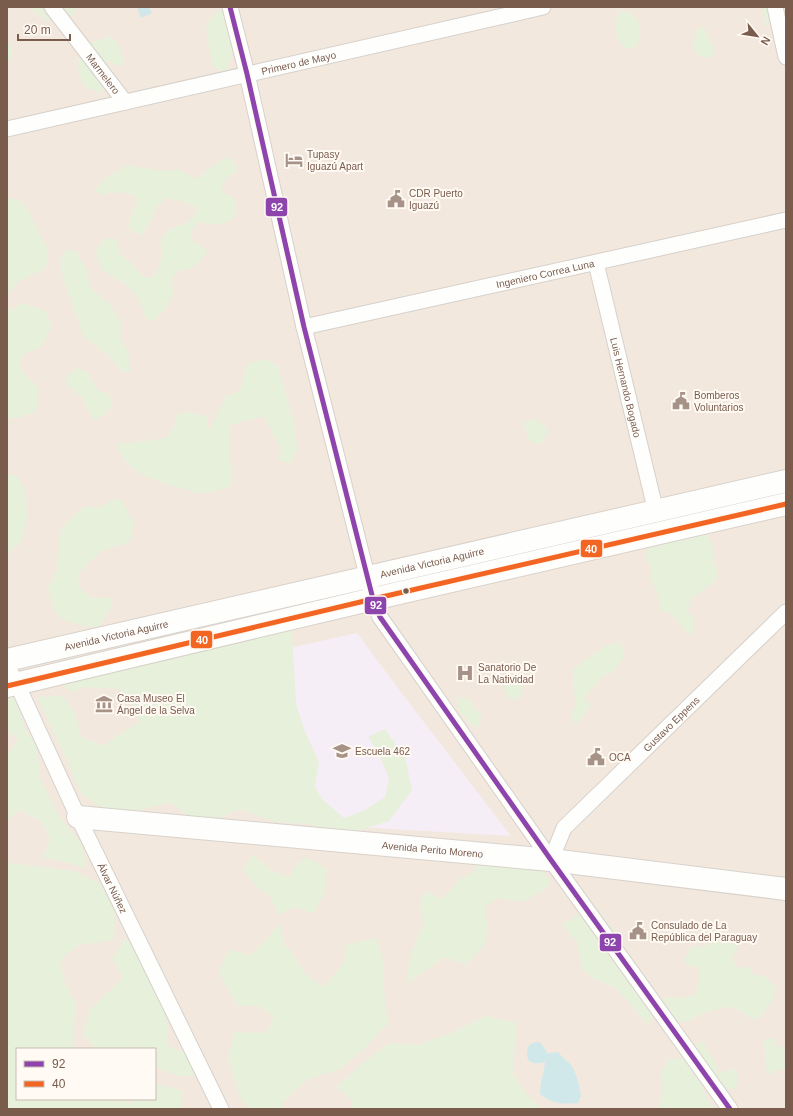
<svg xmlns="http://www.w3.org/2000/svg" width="793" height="1116" font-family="Arial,sans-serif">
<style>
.residential{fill:#f2e8de;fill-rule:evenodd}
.education{fill:#f6eef6}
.green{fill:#e7f0db}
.water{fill:#d0e8ea}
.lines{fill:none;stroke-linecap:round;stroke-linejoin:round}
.minor-casing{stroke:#d7d1cb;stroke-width:17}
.secondary-casing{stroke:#d9d2cb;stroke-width:24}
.minor{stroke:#fefefd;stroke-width:15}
.secondary{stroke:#fefefd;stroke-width:22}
.bus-1-casing{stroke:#fffaf3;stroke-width:8}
.bus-2-casing{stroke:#fffaf3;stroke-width:8}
.bus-1{stroke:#8e44ad;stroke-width:5}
.bus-2{stroke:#f26522;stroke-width:5}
.bus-dot{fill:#7a5c4d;stroke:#fffaf3;stroke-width:1.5}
.labels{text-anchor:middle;stroke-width:4;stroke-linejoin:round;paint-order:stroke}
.street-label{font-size:10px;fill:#7a5c4d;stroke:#fffaf3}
.poi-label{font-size:10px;fill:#7a5c4d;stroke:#fffaf3;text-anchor:start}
.line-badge{stroke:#fffaf3;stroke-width:1.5}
.badge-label{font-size:11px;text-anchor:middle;font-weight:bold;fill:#fff}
</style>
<rect width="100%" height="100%" fill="#f9f5f0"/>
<path class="residential" d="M7 7H786V1109H7ZM17 1049H155V1099H17Z"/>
<path class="education" d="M357 633 391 679 511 836 290 823 245 658Z"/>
<path class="green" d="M32 7H77L73 15 45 20 33 11Z
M763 7H771L770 24 766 26 763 12Z
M220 9 231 18 233 39 232 57 225 72 217 69 212 65 206 30 210 19Z
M623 11C641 13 642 31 637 46L625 49C618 41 612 25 618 15 619 13 621 12 623 11Z
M701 26 706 31 715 51C708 62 703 59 694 52 694 41 693 33 701 26Z
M110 36C120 43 122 53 124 65H116L107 60 106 85 101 93C96 91 90 91 86 87 76 77 75 53 87 45 94 40 102 41 110 36Z
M7 42 12 46V59L7 61Z
M228 156 236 165 237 172 230 175 222 185 223 193 234 198 237 207 232 220C218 226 212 225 198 221L190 234 195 243 207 249C204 263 192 269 178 271L171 279C172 282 173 285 173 288 174 301 162 314 153 321L147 320C143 313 142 304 137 297 128 282 115 279 102 270L96 253 100 243 108 237 117 240 120 254 133 265 144 277 152 278C156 273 160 265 161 258 162 248 158 244 165 234 173 222 192 229 197 208L182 201 167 198 158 205 143 236 129 229V221L137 200 132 194 117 192 102 195 94 191 103 181 112 174 117 172 128 165C146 168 162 173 179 169L188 174 194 180Z
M7 198C26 198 31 215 38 230 42 239 48 245 48 256 48 260 46 264 45 268L17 283 7 296Z
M65 250 76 251 88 272 89 285 97 294 109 303 122 325 120 336 128 353 131 373 121 371 110 357 84 337 63 278 60 261Z
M24 303 45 311 52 326 42 346 24 354 19 364 23 373 39 388 36 411 18 418H7V311Z
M267 359 278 366 293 420 296 436 298 449 289 464 278 459 281 450 264 416 230 425 229 457 233 472 230 487C221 489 211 493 202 493 196 493 188 490 181 488 155 481 124 473 117 443 133 444 149 440 166 438L175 424 176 415 187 412 206 416 209 431 226 396 240 391 247 364Z
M76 368 89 373C94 385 95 390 108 394L113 402 107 413 95 420 89 413 82 397 67 385 66 378Z
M536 419 545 425 548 431 545 438 540 444H536L529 440 523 424 526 422Z
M7 474 17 476 26 492 27 515 24 534 20 543 7 554Z
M121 499 134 522 130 542 102 551 80 571 78 585 92 598H113L109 611 99 627C88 627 65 624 57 614 53 608 51 597 48 589L57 569 61 530 74 515 85 506 98 508 111 500Z
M698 532 709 537 713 547 714 562 718 572 716 581 691 599 688 610 694 620V637L687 632 668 611 661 612 659 602 658 594 650 578 652 568 645 558 649 548 659 546 666 535Z
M205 615 233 623H271L292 631 296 704 304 729 319 762 315 787 323 800 344 818 363 811 385 797 389 778 378 752 368 737 385 729 405 757 412 790 389 821 344 835 307 824 276 822 239 809 220 818 188 816 170 802 128 813 100 808 80 792 66 758 37 697 63 696 75 713 81 736 102 746 139 722 132 702 118 689 84 687 72 692 48 676 43 668 75 656 100 664Z
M620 642 625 656 613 672 604 675 584 697 591 705 583 715 581 722 575 724 571 715 576 704 573 684 574 668 607 645Z
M507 676 519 677C523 687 525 692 516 700L508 697 503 685Z
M7 687 18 701 24 726 37 748 40 779 60 818 83 845 86 868 58 860 42 858 50 839 42 822 20 810 7 821V756L18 740 7 728Z
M458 697 471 700 473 707 481 713V721L477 728 469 724 465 717 460 713 457 705Z
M475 848 533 852 551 885 523 902 498 898 484 907 488 925 484 946 466 965 445 957 406 984 411 954 424 922 420 905 424 891 443 899 459 880 476 870Z
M253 855 272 871 289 878 296 864 307 857 327 869 324 896 313 913 293 907 279 916 270 896 256 886 243 870Z
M7 859 9 863 74 871 103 885 115 911 114 940 79 945 60 960 65 984 76 1004 73 1035 75 1049H17V1099H122L129 1104 134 1099H155V1083L181 1091 182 1109H7Z
M595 905 605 919 617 934 639 983 658 1010 647 1024 617 989 594 979 582 969 577 942 562 924Z
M280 924 284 944 292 953 305 974 324 987 344 962 347 944 376 938 383 960 384 992 388 1023 367 1046 340 1069 308 1079 281 1104 285 1109H248L240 1096 228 1059 234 1032 266 1033 274 1016 260 1007 236 1005 219 972 228 950 252 955Z
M124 939 144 953 166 998 168 1045 197 1059 205 1076H177L155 1066V1049H137L133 1045 129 1049H96L83 1034 90 1010 123 978 113 958Z
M716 941 726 942 738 946 732 958 737 968 750 966 753 974 766 977 776 988 772 1001 761 1017 753 1020 744 1013 733 1008 726 1007 701 1014 687 1022 674 1021 658 1003 667 997 685 998 695 995C700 985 701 978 699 967L688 966 684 959 692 946 704 947Z
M486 1016 516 1023 513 1073 526 1094 542 1109H352V1100L336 1087 369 1058 389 1043 418 1045 449 1034Z
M774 1037 777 1046 786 1048V1069L783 1068 768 1075C763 1065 768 1053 763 1041Z
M699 1042H704C706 1050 708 1055 715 1060L718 1072H726L730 1068 737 1072 738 1080 735 1088 725 1090 709 1072 702 1086 711 1106 721 1109H661L659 1107 663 1088 661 1074 668 1060 692 1057 694 1047Z"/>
<path class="water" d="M137 7H149L152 13 141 18Z
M535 1042 541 1043C543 1047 546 1050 548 1054L549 1053 558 1052C562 1057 566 1060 570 1064 577 1072 579 1086 581 1096L578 1103C560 1104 555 1105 540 1094 540 1083 544 1073 545 1062 531 1066 523 1060 529 1045Z"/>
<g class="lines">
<g class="minor-casing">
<g id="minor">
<path id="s1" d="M52 7 125 102"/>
<path d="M230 7 247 74 304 327 373 599 380 617 551 860 730 1109"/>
<path d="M775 7 786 57"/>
<path id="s2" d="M7 129 543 7"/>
<path id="s3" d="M596 263 656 512"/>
<path id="s4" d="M304 327 786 220"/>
<path id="s5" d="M7 666 17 684 78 817 221 1109"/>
<path id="s6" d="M551 860 564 828 786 612"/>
</g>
</g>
<g class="secondary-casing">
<g id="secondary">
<path id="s7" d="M7 660 786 481"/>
<path d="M7 686 373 599 786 504"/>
<path id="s8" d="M78 817 551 860 786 889"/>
</g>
</g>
<use href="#minor" class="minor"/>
<use href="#secondary" class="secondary"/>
<g class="bus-1-casing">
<path id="bus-1" d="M230 7 247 74 304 327 373 599 380 617 551 860 730 1109"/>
</g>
<g class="bus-2-casing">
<path id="bus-2" d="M7 686 373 599 786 504"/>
</g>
<use href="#bus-1" class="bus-1"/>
<use href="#bus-2" class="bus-2"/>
</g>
<defs>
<g id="hotel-bare" transform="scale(1.38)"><path d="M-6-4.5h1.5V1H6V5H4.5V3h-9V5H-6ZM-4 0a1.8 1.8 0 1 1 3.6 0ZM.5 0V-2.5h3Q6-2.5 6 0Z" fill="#a69286" stroke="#fffaf3" stroke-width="2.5" paint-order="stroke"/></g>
<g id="civic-bare" transform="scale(1.38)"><path d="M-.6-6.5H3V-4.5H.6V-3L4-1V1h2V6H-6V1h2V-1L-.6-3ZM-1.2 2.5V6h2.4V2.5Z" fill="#a69286" stroke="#fffaf3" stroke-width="2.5" paint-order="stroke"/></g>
<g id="hospital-bare" transform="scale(1.38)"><path d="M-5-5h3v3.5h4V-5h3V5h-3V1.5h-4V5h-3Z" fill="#a69286" stroke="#fffaf3" stroke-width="2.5" paint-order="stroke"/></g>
<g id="museum-bare" transform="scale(1.38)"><path d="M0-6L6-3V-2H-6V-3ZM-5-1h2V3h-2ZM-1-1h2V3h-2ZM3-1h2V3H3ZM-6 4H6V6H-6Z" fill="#a69286" stroke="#fffaf3" stroke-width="2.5" paint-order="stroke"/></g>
<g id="school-bare" transform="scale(1.38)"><path d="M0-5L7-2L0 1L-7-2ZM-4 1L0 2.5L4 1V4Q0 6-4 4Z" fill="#a69286" stroke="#fffaf3" stroke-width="2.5" paint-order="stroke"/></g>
</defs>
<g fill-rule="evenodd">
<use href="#hotel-bare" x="294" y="160"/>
<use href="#civic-bare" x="396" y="199"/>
<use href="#civic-bare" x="681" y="401"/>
<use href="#hospital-bare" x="465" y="673"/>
<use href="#museum-bare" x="104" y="704"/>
<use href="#school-bare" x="342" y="751"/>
<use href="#civic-bare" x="596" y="757"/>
<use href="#civic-bare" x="638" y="931"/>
</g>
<circle class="bus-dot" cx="406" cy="591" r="3.5"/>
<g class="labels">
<g class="street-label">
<text dy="4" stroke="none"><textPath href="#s2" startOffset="299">Primero de Mayo</textPath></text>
<text dy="4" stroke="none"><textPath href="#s1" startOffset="84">Marmelero</textPath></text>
<text dy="4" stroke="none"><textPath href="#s4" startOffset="247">Ingeniero Correa Luna</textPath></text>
<text dy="4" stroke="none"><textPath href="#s3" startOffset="128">Luis Hernando Bogado</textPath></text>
<text dy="4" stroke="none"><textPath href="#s7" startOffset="436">Avenida Victoria Aguirre</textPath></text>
<text dy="4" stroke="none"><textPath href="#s7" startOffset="112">Avenida Victoria Aguirre</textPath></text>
<text dy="4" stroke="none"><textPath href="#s6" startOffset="184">Gustavo Eppens</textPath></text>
<text dy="4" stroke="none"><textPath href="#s8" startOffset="356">Avenida Perito Moreno</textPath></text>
<text dy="4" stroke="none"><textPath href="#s5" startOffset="246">Álvar Núñez</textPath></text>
</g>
<g class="poi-label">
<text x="307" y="158">Tupasy<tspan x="307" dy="12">Iguazú Apart</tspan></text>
<text x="409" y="197">CDR Puerto<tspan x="409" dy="12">Iguazú</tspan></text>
<text x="694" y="399">Bomberos<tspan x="694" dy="12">Voluntarios</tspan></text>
<text x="478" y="671">Sanatorio De<tspan x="478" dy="12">La Natividad</tspan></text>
<text x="117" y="702">Casa Museo El<tspan x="117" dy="12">Ángel de la Selva</tspan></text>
<text x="355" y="755">Escuela 462</text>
<text x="609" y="761">OCA</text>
<text x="651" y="929">Consulado de La<tspan x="651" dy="12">República del Paraguay</tspan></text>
</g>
</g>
<g class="line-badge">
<rect x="265" y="197" width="23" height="20" rx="4" fill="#8e44ad"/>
<rect x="580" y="539" width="23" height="19" rx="4" fill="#f26522"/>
<rect x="364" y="596" width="23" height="19" rx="4" fill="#8e44ad"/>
<rect x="190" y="630" width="23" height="19" rx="4" fill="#f26522"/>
<rect x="599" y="933" width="23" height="19" rx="4" fill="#8e44ad"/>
</g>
<g class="badge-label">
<text x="277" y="211">92</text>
<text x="591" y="553">40</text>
<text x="376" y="609">92</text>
<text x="202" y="644">40</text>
<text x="610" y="946">92</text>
</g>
<rect width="793" height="1116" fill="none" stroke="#7a5c4d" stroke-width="16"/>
<rect x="16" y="1048" width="140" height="52" fill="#fffaf3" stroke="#cabbb1"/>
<rect x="24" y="1061" width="20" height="6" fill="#8e44ad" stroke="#cabbb1"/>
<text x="52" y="1068" font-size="12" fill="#7a5c4d">92</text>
<rect x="24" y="1081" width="20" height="6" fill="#f26522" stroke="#cabbb1"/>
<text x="52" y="1088" font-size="12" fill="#7a5c4d">40</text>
<g transform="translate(757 36) rotate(120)" stroke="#fffaf3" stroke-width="3" paint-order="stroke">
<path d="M0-3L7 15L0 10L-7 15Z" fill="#7a5c4d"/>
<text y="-6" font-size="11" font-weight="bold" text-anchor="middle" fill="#7a5c4d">N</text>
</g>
<path d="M18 34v6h52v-6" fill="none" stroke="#7a5c4d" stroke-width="2"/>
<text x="24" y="34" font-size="12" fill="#7a5c4d" stroke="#fffaf3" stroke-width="3" paint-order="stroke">20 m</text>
</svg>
